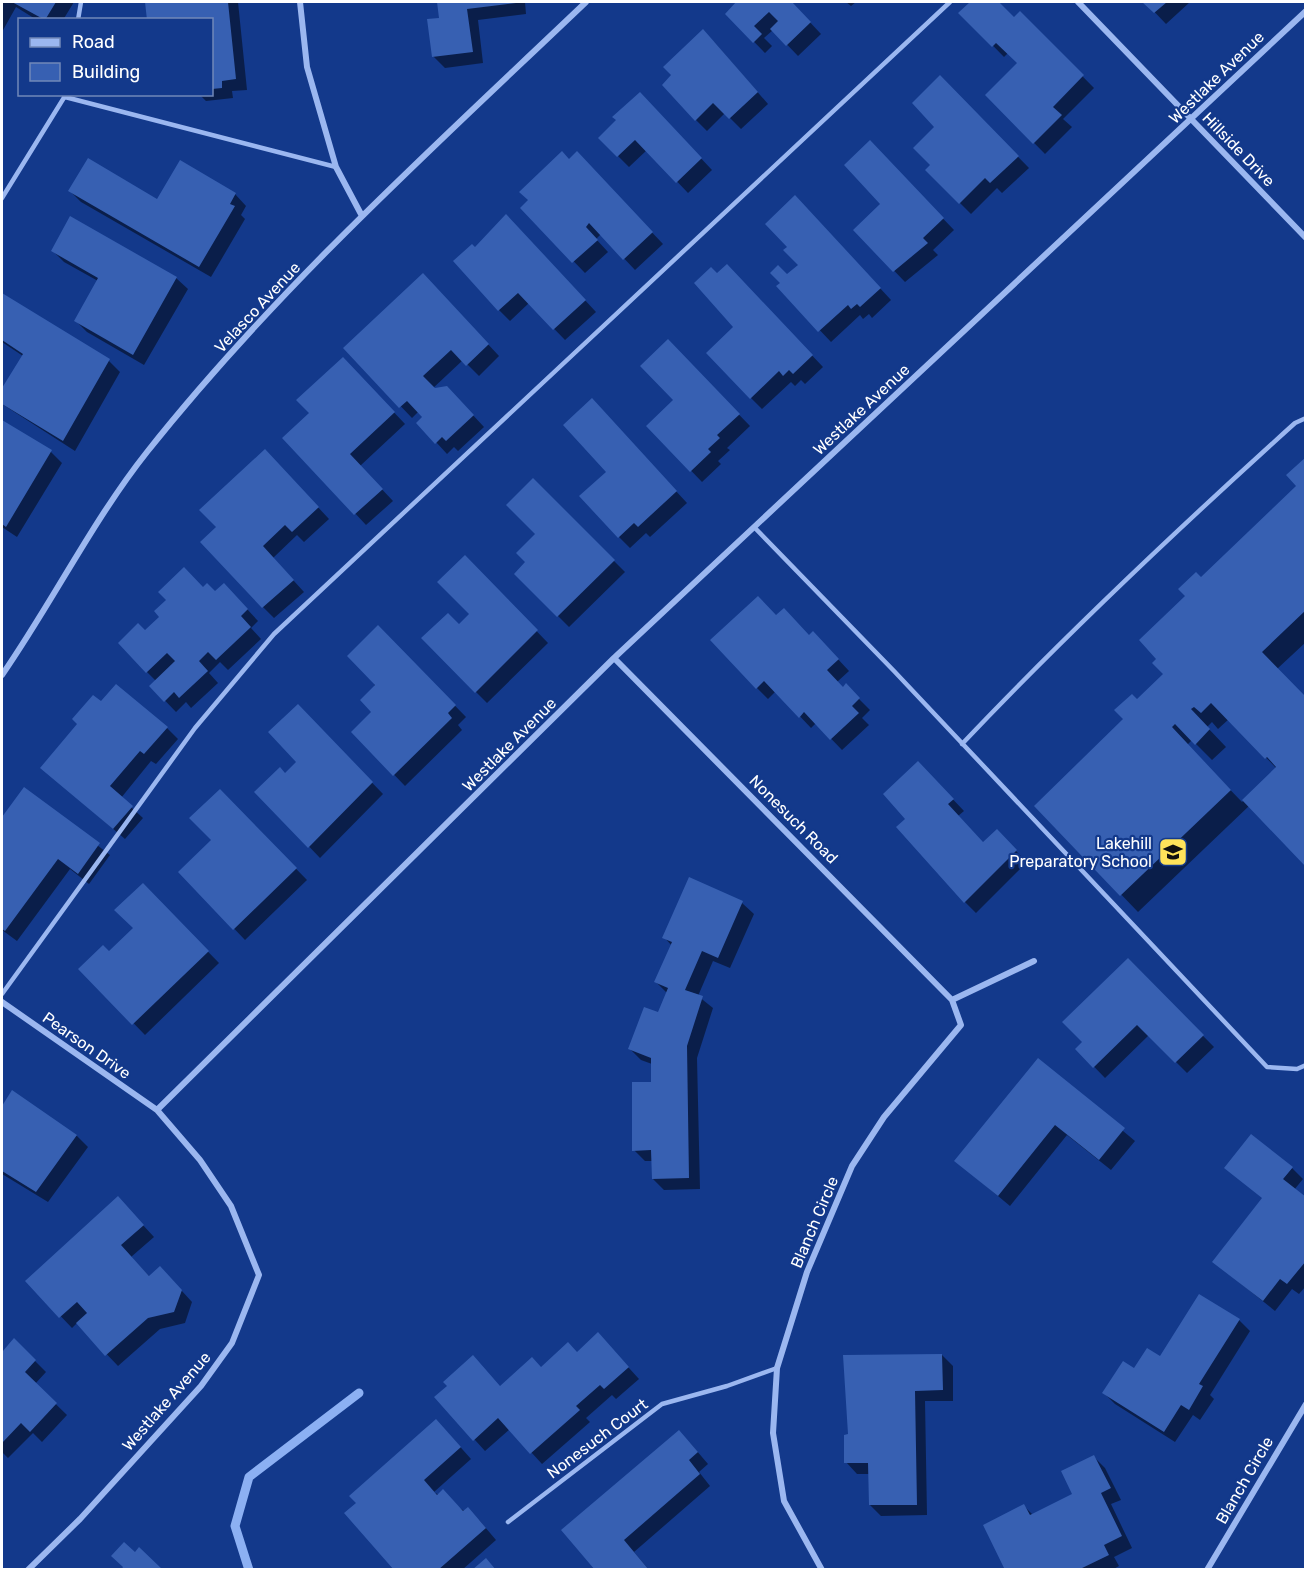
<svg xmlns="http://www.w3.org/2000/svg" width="1307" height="1571" font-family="Rubik,sans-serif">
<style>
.shadow{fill:#0007;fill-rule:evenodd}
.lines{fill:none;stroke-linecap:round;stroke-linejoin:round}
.stream{stroke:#8cb0f3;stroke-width:9}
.building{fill:#3760b2}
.service{stroke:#9bb7f0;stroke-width:4.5}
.minor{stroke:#9bb7f0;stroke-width:6}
.labels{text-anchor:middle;stroke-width:4.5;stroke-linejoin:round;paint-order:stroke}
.street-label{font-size:16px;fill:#fff;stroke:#13398b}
.poi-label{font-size:16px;fill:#fff;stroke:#13398b;text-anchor:end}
</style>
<rect width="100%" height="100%" fill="#13398b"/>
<path class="shadow" d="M2 2H74L63 20H37L16 7 2 32Z
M147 2H238L247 90 232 91 233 98 206 101 199 94H212V20H148Z
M439 2H525L526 14 478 20 483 63 445 68 433 56 441 19Z
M738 2H791L821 34 798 56 773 30 764 38 772 46 765 53 727 14Z
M846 2H856L851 6Z
M972 2H997L1015 19 1020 13 1094 88 1063 119 1072 127 1045 154 987 95 1019 63 1008 53 1004 57 961 13Z
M1145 2H1190L1166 24Z
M714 42 768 104 741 129 725 113 707 131 696 120Z
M940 77 1029 168 1002 193 997 188 971 214 927 170 932 165Z
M651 105 712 170 688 193 647 150 629 167 618 156Z
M881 154 954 230 933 250 938 255 905 282 855 230 883 204Z
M569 161 588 165 663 244 635 270 601 234 596 239 608 252 585 273 522 208Z
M70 191 158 201 235 194 246 206 241 215 245 219 211 277 81 202Z
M806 208 891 300 872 318 869 314 863 319 860 315 831 342 778 286 800 265 789 247Z
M517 227 596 312 565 340 529 303 510 321 499 310 475 249Z
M53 251 176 278 188 289 144 365 87 332 76 321 98 281 64 262Z
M717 275 738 277 823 367 805 384 801 380 795 386 791 382 762 409 751 398 735 327Z
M434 286 499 356 479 376 463 360 431 390 458 399 484 427 458 451 454 447 447 454 436 442 419 411 412 418 345 348Z
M2 295 109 361 120 372 75 451 2 404V391L23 356 2 342Z
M668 341 750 426 727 448 730 450 718 461 721 464 702 482 648 426 675 400Z
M354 370 405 424 360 466 393 501 366 525 285 438Z
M603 412 687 503 650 537 646 533 630 548 619 537Z
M2 422 51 452 62 463 17 537 2 527Z
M1306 459V642L1277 669 1306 865 1249 806 1138 912 1036 806 1125 719 1137 701 1165 674 1158 659 1187 596 1298 486ZM1229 719 1277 769 1242 802 1187 745 1192 740 1212 760 1226 747 1207 727 1212 722 1218 729Z
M276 462 329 519 304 542 297 535 273 558 304 592 274 618 263 607 218 527Z
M533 480 625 572 569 627 516 574 527 563 537 534Z
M465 557 548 643 487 703 423 639 459 626 471 614Z
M203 589 235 596 258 621 251 628 261 639 228 670 220 662 209 673 218 683 191 708 186 702 176 712 151 686 156 681 147 672 145 632Z
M777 617 824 644 849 671 837 682 843 688 846 686 870 710 862 718 869 725 842 750 816 723 811 728 776 691 768 699 757 688Z
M378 627 466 717 458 725 462 730 405 786 353 732 373 712Z
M298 706 383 794 320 858 257 792 285 775 299 762Z
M167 728 178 739 156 764 151 761 121 798 143 818 125 839 42 768Z
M929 774 964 811 958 816 984 844 1008 843 1027 862 976 913 965 902 907 819Z
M24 789 110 855 89 884 70 869 17 941 2 930V819Z
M220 791 307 880 245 940 180 872 213 840Z
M690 879 742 903 754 914 730 968 713 961 698 996 713 1008 697 1058 700 1189 664 1190 653 1179V1161H645L634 1150 652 1083V1064L641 1060 630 1049 659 1014 667 993 656 982 672 946 664 937Z
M143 885 219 963 145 1035 81 969 109 953 135 929Z
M1128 960 1214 1047 1187 1073 1149 1035 1105 1078 1077 1049 1084 1042Z
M1038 1060 1135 1141 1111 1170 1067 1135 1010 1206 956 1161Z
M13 1092 77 1136 88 1147 48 1202 2 1174V1108Z
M1292 1168 1303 1179 1294 1190 1306 1199V1286L1299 1294 1292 1289 1275 1311 1214 1262Z
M129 1210 154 1237 131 1257 150 1277 171 1279 192 1302 185 1323 160 1329 118 1366 77 1323 72 1328 27 1281Z
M1239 1320 1250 1331 1210 1395 1214 1399 1200 1420 1193 1415 1175 1442 1115 1404 1104 1393 1135 1371Z
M14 1340 46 1372 35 1384 67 1415 42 1442 33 1433 8 1458 2 1452V1352Z
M609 1346 639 1379 616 1399 612 1395 586 1418 590 1422 542 1464 510 1429 485 1451 436 1397 501 1387 577 1353Z
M942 1355 953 1366V1401H925L927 1515 881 1516 870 1505V1474H857L846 1462 849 1436Z
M447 1432 471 1459 434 1492 479 1520 496 1540 462 1570H396L358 1503Z
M690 1443 708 1464 699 1472 710 1486 634 1552 649 1570H597Z
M1094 1457 1105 1468 1121 1500 1111 1504 1132 1548 1114 1557 1119 1566 1112 1570H1007L1024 1506 1033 1515 1074 1494Z"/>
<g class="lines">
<path class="stream" d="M249 1570 235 1526 249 1477 359 1393"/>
</g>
<path class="building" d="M12 2H56L45 20Z
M145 2H228L236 79 222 81V88L212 89V20H147Z
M437 2H516V3L467 9 473 52 432 57 427 19 439 18Z
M736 2H792L811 22 786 46 770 29 778 21 769 12 754 26 762 34 753 43 725 14Z
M970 2H999L1014 17 1020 11 1084 75 1053 107 1062 115 1033 144 985 95 1017 63 996 43 992 47 958 13Z
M1142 2H1167L1154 13Z
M703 29 758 92 729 119 713 103 695 121 662 85 671 75 663 67Z
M940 75 1019 156 990 183 985 178 959 204 925 170 930 165 913 148 934 127 912 103Z
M640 92 702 158 676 183 635 140 617 157 598 138 616 120 612 117Z
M870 140 944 218 923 238 928 243 893 272 853 230 880 204 844 165Z
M562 151 569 159 577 151 653 232 623 260 589 223 586 227 598 240 572 263 520 208 528 200 519 192Z
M88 158 157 199 180 160 236 193 230 204 235 206 199 267 68 191Z
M795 195 881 288 860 307 857 304 851 309 848 305 818 332 776 286 780 283 770 273 778 265 787 274 798 265 783 250 787 247 765 224Z
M506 214 586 300 553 330 518 293 498 311 453 261 472 244 475 247Z
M70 216 177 277 133 355 74 321 98 278 51 251Z
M727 264 813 355 793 374 789 370 783 376 779 371 750 399 706 353 733 327 694 283 711 267 717 273Z
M423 273 489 344 466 366 451 350 423 376 435 388 447 386 474 415 446 441 442 437 435 444 416 423 422 417 407 401 399 408 343 348Z
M2 293 110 359 63 441 2 404V388L23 354 2 340Z
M668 339 740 414 717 435 720 438 708 449 711 452 690 472 646 426 673 400 640 366Z
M343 357 395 412 350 454 383 489 354 515 282 438 309 413 296 400Z
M592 398 677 491 638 527 634 523 618 538 579 496 606 472 563 425Z
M2 420 52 450 6 527 2 524Z
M265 449 319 507 292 532 285 525 263 546 294 580 262 608 200 542 216 527 199 510Z
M1306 457V610L1262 652 1306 697V867L1242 800 1276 767 1267 757 1265 759 1211 703 1201 713 1194 707 1191 709 1210 729 1195 745 1175 724 1172 727 1231 790 1120 896 1034 806 1123 719 1114 710 1132 694 1137 699 1163 674 1152 663 1156 659 1139 640 1185 596 1178 589 1196 572 1201 577 1296 486 1286 475Z
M533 478 615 560 557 617 514 574 525 562 516 553 535 534 506 505Z
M465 555 538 630 475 693 421 638 448 613 459 624 469 614 437 582Z
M184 567 203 587 207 583 215 591 224 583 248 609 241 616 251 627 216 660 208 652 199 661 208 671 179 698 174 692 164 702 149 686 175 661 167 653 146 673 118 643 138 623 145 630 159 617 154 611 166 600 158 592Z
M758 596 776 615 784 608 809 635 813 631 839 659 827 670 843 687 846 683 860 698 852 706 859 713 830 740 804 712 799 718 764 681 756 689 710 640Z
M378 625 456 705 448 713 452 718 393 776 351 732 371 712 360 700 375 685 347 656Z
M116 684 168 727 144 754 140 751 110 786 133 806 113 829 40 768 77 724 72 719 93 695 101 701Z
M298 704 373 782 308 848 254 792 280 767 285 773 296 762 268 732Z
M918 761 954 799 948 804 983 842 997 829 1017 850 964 903 896 827 905 819 883 794Z
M24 787 100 843 78 874 58 859 5 931 2 929V817Z
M220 789 297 868 233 930 178 872 211 840 189 818Z
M689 877 743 901 718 958 702 951 685 990 703 996 687 1046 689 1178 652 1179 651 1150 632 1151V1082H651V1058L628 1049 644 1007 658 1012 668 988 654 982 672 942 662 938Z
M143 883 209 951 132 1025 78 969 103 945 109 951 133 928 114 910Z
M1128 958 1204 1035 1175 1063 1137 1025 1093 1068 1075 1049 1082 1042 1062 1022Z
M1038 1058 1125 1128 1099 1160 1055 1125 998 1196 954 1161Z
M12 1090 77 1135 36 1192 2 1171V1106Z
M1251 1134 1293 1167 1283 1179 1306 1197V1261L1287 1284 1280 1279 1263 1301 1212 1262 1262 1198 1224 1168Z
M118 1196 144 1225 121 1245 149 1276 160 1266 182 1290 174 1312 148 1318 105 1356 76 1323 87 1313 77 1302 59 1318 25 1281Z
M1199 1294 1240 1319 1199 1384 1203 1386 1189 1410 1181 1405 1164 1432 1102 1393 1123 1361 1134 1368 1147 1348 1160 1356Z
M598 1332 629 1367 604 1389 600 1385 576 1406 580 1410 530 1454 498 1418 473 1441 434 1397 447 1386 443 1382 473 1355 500 1386 532 1357 541 1367 568 1342 577 1352Z
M14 1338 36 1360 25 1372 57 1403 30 1432 21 1423 2 1443V1352Z
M942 1354 943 1390 915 1391 917 1505H869L868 1463H844V1435L848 1434 843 1355Z
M436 1419 461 1447 424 1480 437 1495 443 1489 463 1511 468 1507 486 1528 438 1570H394L344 1513 356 1503 349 1496Z
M679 1430 698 1452 689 1460 700 1474 624 1540 649 1570H595L561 1530Z
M1094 1455 1111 1488 1101 1493 1122 1536 1104 1545 1109 1555 1078 1570H1005L983 1525 1024 1504 1030 1515 1072 1494 1061 1471Z
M124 1542 135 1552 139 1547 163 1570H121L123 1567 111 1556Z
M486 1558 496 1570H472Z"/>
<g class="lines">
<path class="service" d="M78 20 81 2
M65 97 336 167
M2 198 65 96
M754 527 894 671 1267 1067 1297 1069 1306 1065
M962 744C1068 632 1181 526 1295 423L1306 418
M2 994 195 728 274 634 950 2
M508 1522 662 1404 727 1386 777 1368"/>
<path class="minor" d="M300 2 307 67 336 167 362 216
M1078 2 1306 238
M614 658 952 1000
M2 675C52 603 93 520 147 452 278 287 435 146 586 2
M2 1002 157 1110 200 1160 231 1206 259 1275 232 1343 201 1386 80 1519 28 1570
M157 1110 614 658 1306 11
M822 1570 784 1501 773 1433 777 1368 807 1272 852 1166 884 1117 961 1025 952 1000 1034 961
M1207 1570 1306 1404"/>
</g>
<defs>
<g id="school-square" transform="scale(1.5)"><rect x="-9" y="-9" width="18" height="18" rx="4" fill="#ffe35a" stroke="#13398b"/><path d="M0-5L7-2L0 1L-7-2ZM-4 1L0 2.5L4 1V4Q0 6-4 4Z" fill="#111"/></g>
</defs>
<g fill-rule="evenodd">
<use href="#school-square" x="1173" y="852"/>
</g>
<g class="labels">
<g class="street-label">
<text transform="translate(1216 77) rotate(-44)" y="6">Westlake Avenue</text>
<text transform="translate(1239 149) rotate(46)" y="6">Hillside Drive</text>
<text transform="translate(257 307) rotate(-47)" y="6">Velasco Avenue</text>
<text transform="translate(861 409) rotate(-43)" y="6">Westlake Avenue</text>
<text transform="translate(509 744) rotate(-45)" y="6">Westlake Avenue</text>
<text transform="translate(794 819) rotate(45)" y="6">Nonesuch Road</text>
<text transform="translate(87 1045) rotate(35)" y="6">Pearson Drive</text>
<text transform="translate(814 1222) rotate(-67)" y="6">Blanch Circle</text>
<text transform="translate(166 1401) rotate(-49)" y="6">Westlake Avenue</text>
<text transform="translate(597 1438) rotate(-37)" y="6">Nonesuch Court</text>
<text transform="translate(1244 1480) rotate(-60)" y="6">Blanch Circle</text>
</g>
<g class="poi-label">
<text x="1152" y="849">Lakehill<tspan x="1152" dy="18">Preparatory School</tspan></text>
</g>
</g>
<rect width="1307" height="1571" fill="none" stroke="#ffffff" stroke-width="6"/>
<rect x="18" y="18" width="195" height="78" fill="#13398b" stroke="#7188b9" stroke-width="1.5"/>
<rect x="30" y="38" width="30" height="9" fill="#9bb7f0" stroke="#7188b9" stroke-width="1.5"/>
<text x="72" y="48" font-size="18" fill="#ffffff">Road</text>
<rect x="30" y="63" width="30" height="18" fill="#3760b2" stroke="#7188b9" stroke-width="1.5"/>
<text x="72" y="78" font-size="18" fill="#ffffff">Building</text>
</svg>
